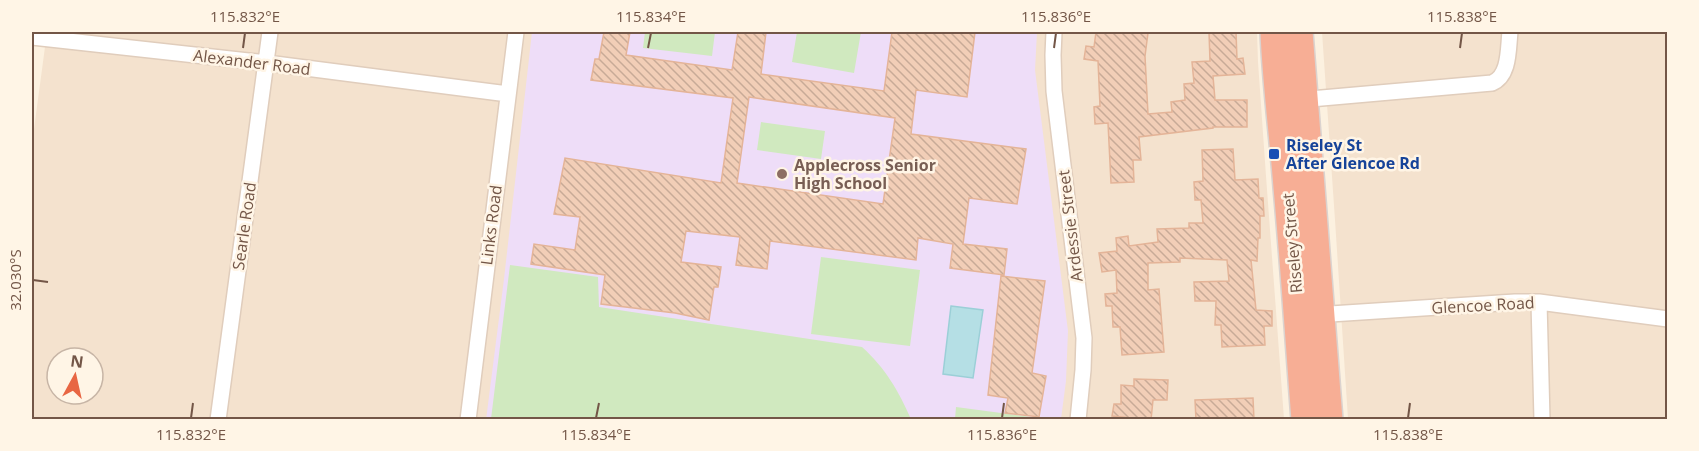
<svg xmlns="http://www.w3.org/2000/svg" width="1699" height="451" font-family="'Open Sans',sans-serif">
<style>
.residential{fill:#f4e2ce;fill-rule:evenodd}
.education{fill:#eeddf8}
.green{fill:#d0e9bf}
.water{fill:#b5dfe5;stroke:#9bcfd7;stroke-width:1.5}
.building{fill:url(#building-back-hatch);stroke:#e4b498;stroke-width:1.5;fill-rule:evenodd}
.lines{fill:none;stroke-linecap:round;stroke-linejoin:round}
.street-casing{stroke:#e0cdbc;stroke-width:18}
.highway-casing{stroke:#dbd3cf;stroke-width:30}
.street{stroke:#fff;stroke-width:15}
.highway{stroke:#f7ae95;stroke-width:27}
.ticks{fill:none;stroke:#735647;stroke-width:2}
.transit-dot{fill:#1a4fb4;stroke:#fff5e6;stroke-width:2}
.education-dot{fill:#8d6e63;stroke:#fff5e6;stroke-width:2}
.labels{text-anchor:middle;stroke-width:5;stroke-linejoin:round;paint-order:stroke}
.street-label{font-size:16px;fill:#735647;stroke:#fff5e6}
.transit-label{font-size:16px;font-weight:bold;fill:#164399;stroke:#fff5e6;text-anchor:start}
.education-label{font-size:16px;font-weight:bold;fill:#785e54;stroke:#fff5e6;text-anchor:start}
.neatline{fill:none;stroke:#735647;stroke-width:2}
.ticks-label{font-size:15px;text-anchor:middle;fill:#735647}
</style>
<defs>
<pattern id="building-back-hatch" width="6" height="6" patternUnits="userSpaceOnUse" patternTransform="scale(1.5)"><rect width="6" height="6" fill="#f2ceb7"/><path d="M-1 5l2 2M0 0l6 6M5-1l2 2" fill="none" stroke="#c8aa97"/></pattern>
</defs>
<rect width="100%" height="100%" fill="#fcf1e0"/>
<path class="residential" d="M47 32H1257L1258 62 1266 176 1284 419 32 420V144ZM57 358H93V394H57Z
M1322 32H1667V419H1348L1335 220Z"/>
<path class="education" d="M532 32H1037L1035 70 1068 331 1066 381 1061 419 486 420 504 279Z"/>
<path class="green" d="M645 32H715L712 56 643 48Z
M797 32H861L854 73 792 62Z
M761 122 825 131 821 159 757 150Z
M821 257 920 270 910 346 811 334Z
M510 265 598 277 599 307 862 347C886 369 898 390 911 419H491Z
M956 407 1046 419H955Z"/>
<path class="water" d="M951 306 983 310 973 378 943 374Z"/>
<path class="building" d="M604 32H630L626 55 732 70 738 32H766L761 74 884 91 892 32H975L967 97 916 90 911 134 1026 149 1017 204 969 198 963 244 1007 249 1004 275 950 268 953 244 918 238 916 260 770 241 767 269 736 265 740 237 686 231 681 262 721 267 718 287H714L709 320 675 313 601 304 605 275 531 264 534 244 575 250 580 217 554 214 565 158 721 183 733 98 591 80 595 59H599ZM749 97 895 118 883 204 737 183Z
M1096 32 1148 33 1145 56 1148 114 1172 112 1171 102 1185 100 1184 84 1194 83 1192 62 1210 61 1209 32H1236L1237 59 1243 58 1245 74 1213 76 1215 100H1247V127H1213V128L1139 137 1141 160H1133L1134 182 1111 183 1108 123 1095 124 1094 107 1100 106 1098 61 1084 59 1086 46 1094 47Z
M1233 149 1235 180 1258 179 1259 198H1263L1264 216H1260V238H1258L1257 261 1251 260 1256 310 1272 311V326H1264L1265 345 1222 347 1221 325H1215L1216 301H1195L1194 282 1229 281 1227 260 1180 258V262L1148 263V290L1159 289 1164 352 1122 355 1120 327H1113L1112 306H1106L1105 294 1117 293 1116 270 1102 272 1099 253 1117 251 1116 238 1128 236 1129 246 1158 242 1157 229 1189 228V223H1203L1201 200H1195L1194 182 1203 181 1202 150Z
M1001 276 1045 281 1032 373 1046 376 1039 417 1005 413 1008 398 988 395Z
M1134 379 1168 380 1167 400H1153L1151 420 1112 416 1114 404H1121V385L1134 386Z
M1253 398 1254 420H1196L1195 400Z"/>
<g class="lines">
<g class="street-casing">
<path id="street" d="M1054 32 1053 55 1054 91 1084 338 1083 370 1078 420
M32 37 267 63 508 94
M1299 100 1492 83C1510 76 1508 48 1510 32
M1539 302 1542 420
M1315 315 1515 302H1539L1668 319
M218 420 270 32
M468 420 516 32"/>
</g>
<g class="highway-casing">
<path id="highway" d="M1274 32C1276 83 1283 135 1287 187 1294 264 1299 342 1305 420
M1299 32 1329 420"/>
</g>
<use href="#street" class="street"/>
<use href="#highway" class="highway"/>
</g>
<path class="ticks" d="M243 48 245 33M648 48 651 33M1054 48 1056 33M1460 48 1462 33M33 280 48 282M191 418 193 403M596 418 599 403M1002 418 1004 403M1408 418 1410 403"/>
<rect class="transit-dot" x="1268" y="148" width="12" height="12" rx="3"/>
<circle class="education-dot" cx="782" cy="174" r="6"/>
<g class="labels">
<g class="street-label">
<text transform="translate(252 62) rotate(7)" y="6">Alexander Road</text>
<text transform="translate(491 225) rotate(-83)" y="6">Links Road</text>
<text transform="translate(244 226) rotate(-82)" y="6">Searle Road</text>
<text transform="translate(1070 226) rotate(-97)" y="6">Ardessie Street</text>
<text transform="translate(1292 243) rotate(-95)" y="6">Riseley Street</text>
<text transform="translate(1483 305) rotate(-3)" y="6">Glencoe Road</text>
</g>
<g class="transit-label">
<text x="1286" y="151">Riseley St<tspan x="1286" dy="18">After Glencoe Rd</tspan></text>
</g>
<g class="education-label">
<text x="794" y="171">Applecross Senior<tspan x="794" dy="18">High School</tspan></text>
</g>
</g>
<rect width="1699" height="451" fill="none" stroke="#fff5e6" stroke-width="66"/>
<g transform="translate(75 376) rotate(8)"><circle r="28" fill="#fff5e6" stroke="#c7b5a6" stroke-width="1.5"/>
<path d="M0-4.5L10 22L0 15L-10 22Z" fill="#e86643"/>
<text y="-9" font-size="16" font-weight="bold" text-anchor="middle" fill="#735647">N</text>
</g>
<rect x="33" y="33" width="1633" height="385" class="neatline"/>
<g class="ticks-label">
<text x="245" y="22">115.832°E</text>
<text x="651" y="22">115.834°E</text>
<text x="1056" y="22">115.836°E</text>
<text x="1462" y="22">115.838°E</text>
<text transform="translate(16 280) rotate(-90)" y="5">32.030°S</text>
<text x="191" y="440">115.832°E</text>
<text x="596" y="440">115.834°E</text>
<text x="1002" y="440">115.836°E</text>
<text x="1408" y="440">115.838°E</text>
</g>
</svg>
